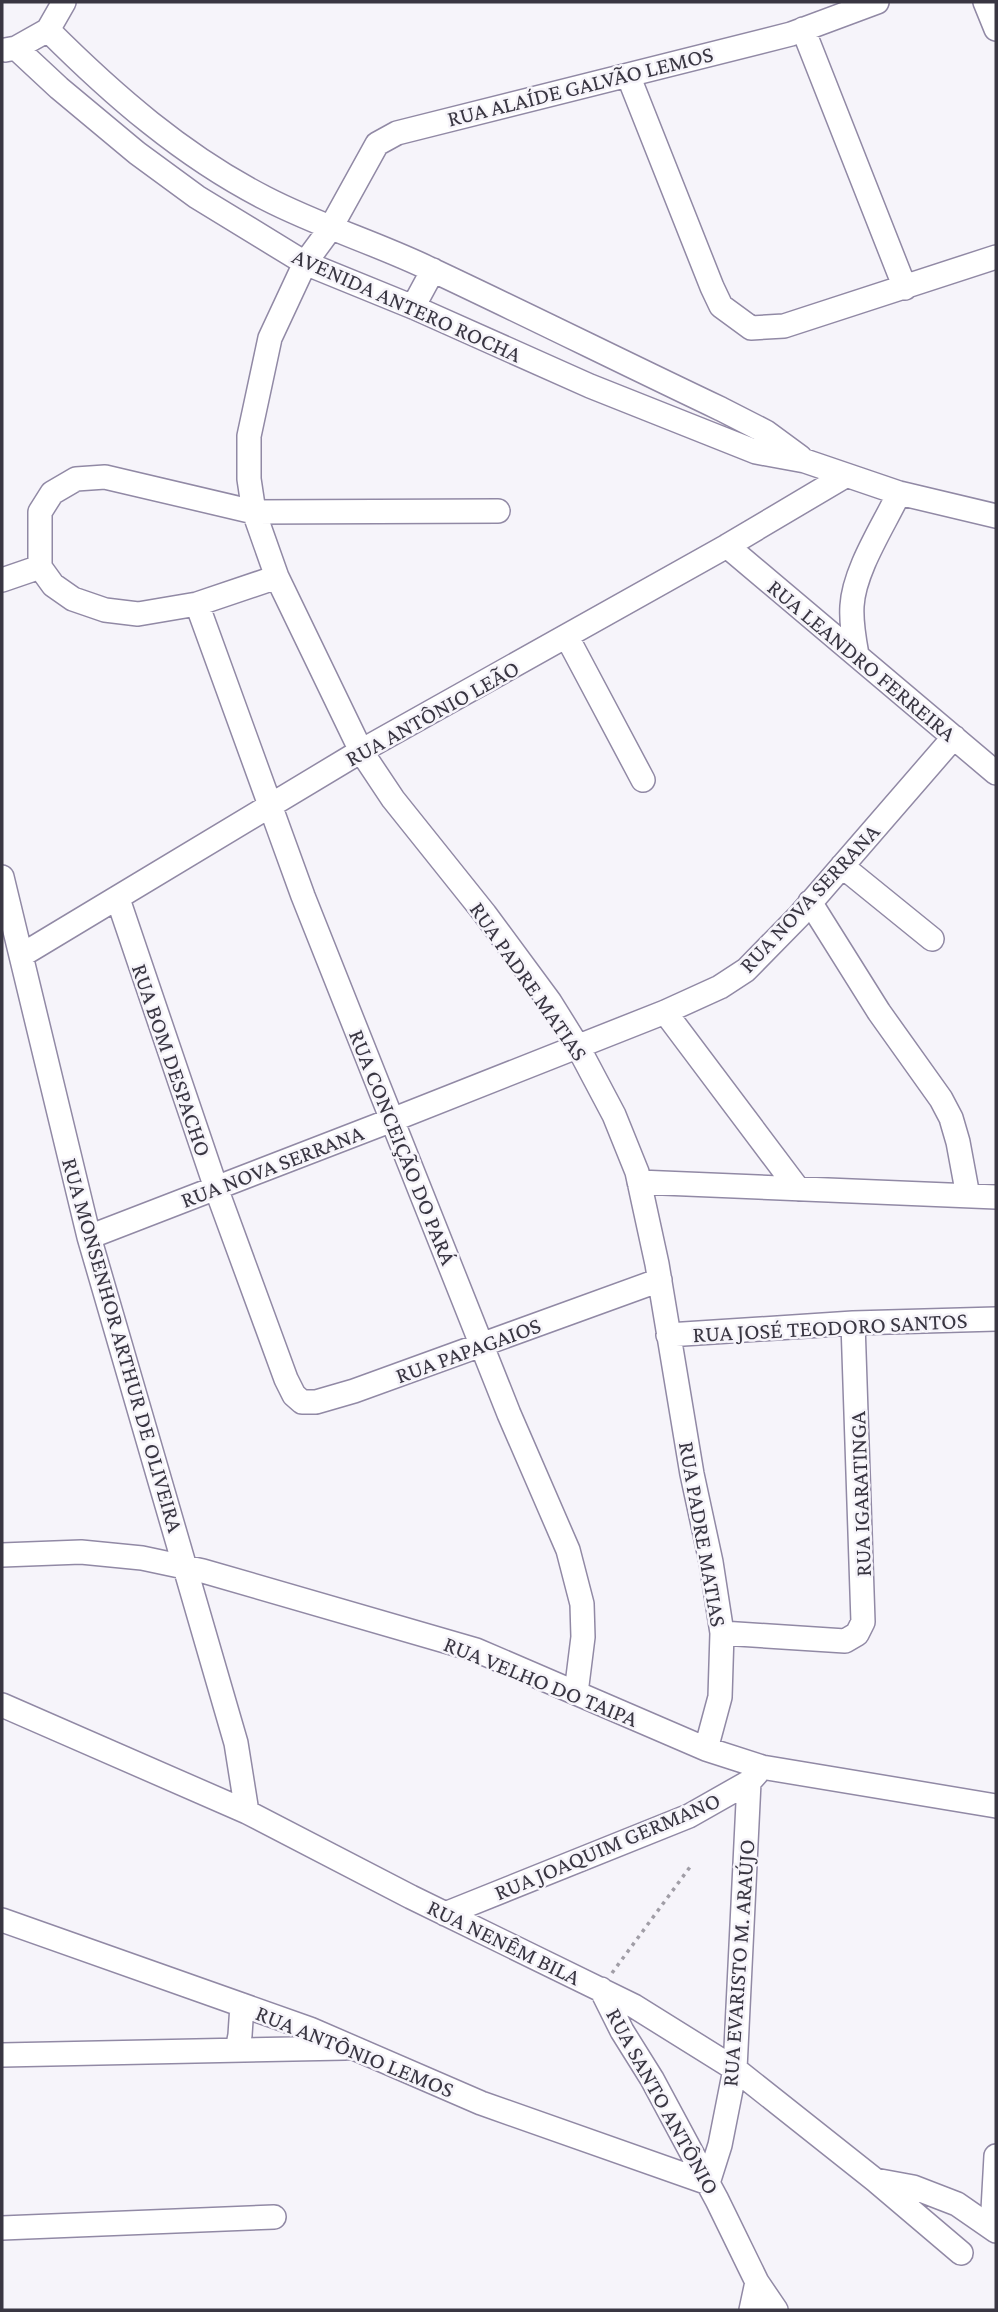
<svg xmlns="http://www.w3.org/2000/svg" width="998" height="2312" font-family="'Crimson Pro',serif">
<style>
.lines{fill:none;stroke-linecap:round;stroke-linejoin:round}
.minor-casing{stroke:#9189a5;stroke-width:26}
.path{stroke:#a09da6;stroke-width:3.5;stroke-dasharray:3.5 5;stroke-linecap:butt}
.minor{stroke:#fff;stroke-width:23}
.labels{text-anchor:middle;stroke-width:5;stroke-linejoin:round;paint-order:stroke}
.street-label{font-size:23px;fill:#393642;stroke:#f6f4fa}
</style>
<rect width="100%" height="100%" fill="#f6f4fa"/>
<g class="lines">
<g class="minor-casing">
<path id="minor" d="M985 2 996 29
M803 29 905 288
M48 30C113 95 183 156 265 198 319 226 376 243 430 269 528 315 624 363 721 409L766 432 800 457
M16 48 59 88 137 153 197 197 305 263 413 307 590 386 756 452 805 461 899 493 996 516
M5 50 16 48 48 30 64 2
M628 75 712 287 721 306 751 328 784 326 996 257
M413 307 433 270
M727 546 996 773
M277 577 197 604 138 614 105 610 73 599 53 585 40 567V512L52 493 76 479 105 477 254 512 498 511
M2 580 40 567
M197 604 303 896 509 1414 568 1550 582 1604 583 1637 576 1693
M567 637 643 780
M857 655C854 639 851 623 852 606 854 570 884 525 899 493
M842 866 932 939
M2 877 89 1237 236 1743 247 1812
M118 899 216 1188 286 1379 294 1395 302 1402H316L354 1391 660 1280
M810 902 879 1012 941 1099 951 1118 958 1142 968 1196
M22 955 361 751 727 546 845 476
M665 1012 798 1189
M639 1182 996 1197
M89 1237 392 1120 665 1012 720 987 746 970 799 916 954 737
M668 1335 853 1323 996 1319
M2 1555 81 1552 142 1558 203 1571 476 1650 706 1749 762 1767 996 1806
M722 1633 845 1641 857 1634 863 1622 853 1323
M2 1705 247 1812 411 1897 634 2006 735 2069 875 2180 961 2253
M706 1749 720 1697 722 1633 711 1562 692 1474 657 1264 637 1172 614 1115 578 1047 550 1002 485 914 393 799 361 751 277 577 254 512 249 479V436L270 338 305 263 330 229 377 144 397 133 791 34 877 2
M445 1914 689 1816 749 1782 757 1773
M2 1920 310 2029 481 2103 708 2183 720 2145 735 2069 749 1782
M601 1989 622 2031 652 2079 717 2200 757 2282 776 2310
M237 2050 240 2035 242 2005
M2 2055 345 2048
M875 2180 913 2187 957 2204 996 2231
M2 2228 274 2217
M992 2228 996 2156
M751 2310 757 2282"/>
</g>
<path class="path" d="M612 1973 690 1867"/>
<use href="#minor" class="minor"/>
</g>
<g class="labels">
<g class="street-label">
<text transform="translate(580 86) rotate(-14)" y="8">RUA ALAÍDE GALVÃO LEMOS</text>
<text transform="translate(407 305) rotate(24)" y="8">AVENIDA ANTERO ROCHA</text>
<text transform="translate(862 660) rotate(40)" y="8">RUA LEANDRO FERREIRA</text>
<text transform="translate(432 713) rotate(-29)" y="8">RUA ANTÔNIO LEÃO</text>
<text transform="translate(809 898) rotate(-47)" y="8">RUA NOVA SERRANA</text>
<text transform="translate(529 981) rotate(55)" y="8">RUA PADRE MATIAS</text>
<text transform="translate(172 1060) rotate(71)" y="8">RUA BOM DESPACHO</text>
<text transform="translate(403 1147) rotate(68)" y="8">RUA CONCEIÇÃO DO PARÁ</text>
<text transform="translate(272 1166) rotate(-21)" y="8">RUA NOVA SERRANA</text>
<text transform="translate(830 1327) rotate(-3)" y="8">RUA JOSÉ TEODORO SANTOS</text>
<text transform="translate(123 1345) rotate(74)" y="8">RUA MONSENHOR ARTHUR DE OLIVEIRA</text>
<text transform="translate(468 1350) rotate(-20)" y="8">RUA PAPAGAIOS</text>
<text transform="translate(860 1494) rotate(-92)" y="8">RUA IGARATINGA</text>
<text transform="translate(703 1534) rotate(80)" y="8">RUA PADRE MATIAS</text>
<text transform="translate(541 1681) rotate(22)" y="8">RUA VELHO DO TAIPA</text>
<text transform="translate(607 1846) rotate(-23)" y="8">RUA JOAQUIM GERMANO</text>
<text transform="translate(504 1942) rotate(26)" y="8">RUA NENÊM BILA</text>
<text transform="translate(738 1963) rotate(-86)" y="8">RUA EVARISTO M. ARAÚJO</text>
<text transform="translate(355 2051) rotate(22)" y="8">RUA ANTÔNIO LEMOS</text>
<text transform="translate(663 2101) rotate(61)" y="8">RUA SANTO ANTÔNIO</text>
</g>
</g>
<rect width="998" height="2312" fill="none" stroke="#393642" stroke-width="7"/>
</svg>
